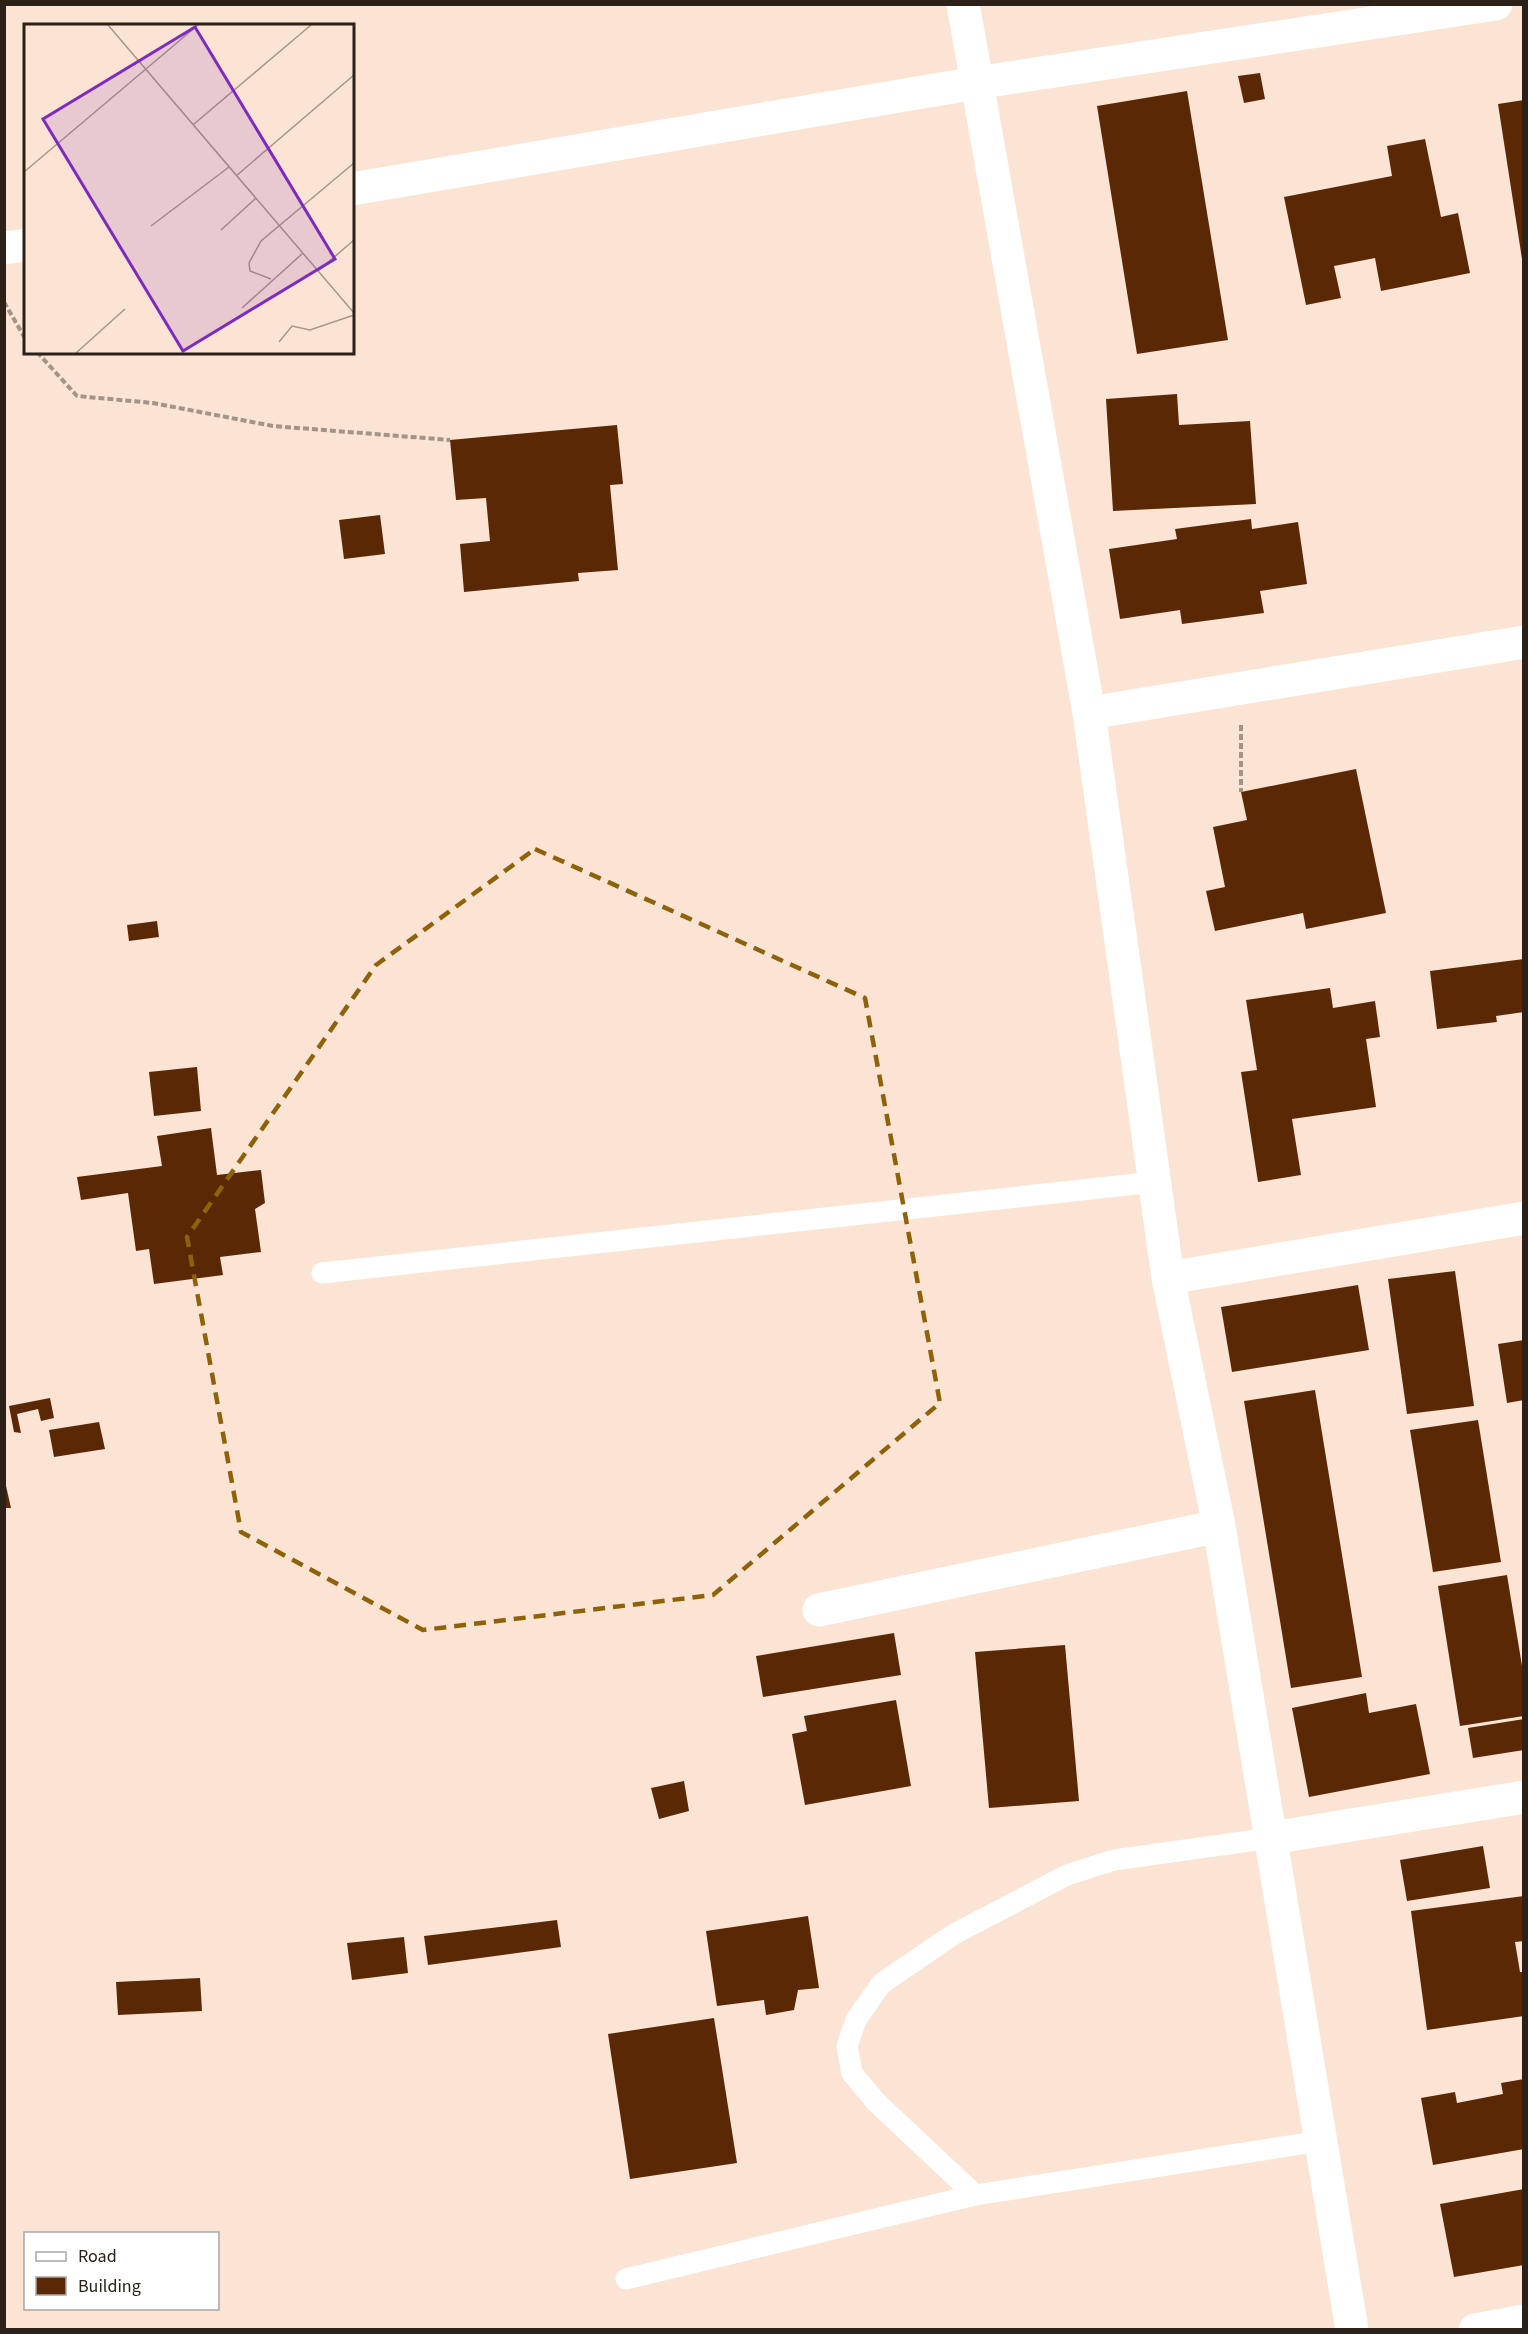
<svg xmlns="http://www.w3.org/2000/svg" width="1528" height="2334" font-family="'Source Sans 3',sans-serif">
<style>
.building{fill:#5b2806}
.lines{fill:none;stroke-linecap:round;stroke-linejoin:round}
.path{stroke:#a49386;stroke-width:4;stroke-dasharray:6 3;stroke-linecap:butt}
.lane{stroke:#fff;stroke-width:21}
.street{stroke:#fff;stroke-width:33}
.marked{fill:none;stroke:#8e6209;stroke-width:4.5;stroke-dasharray:12 8;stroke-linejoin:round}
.inset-road{fill:none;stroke:#a89689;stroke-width:1.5}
.view{fill:#7b2cbf;fill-opacity:0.15;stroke:#7b2cbf;stroke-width:3}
.inset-edge{fill:none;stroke:#2b2119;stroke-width:3}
</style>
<rect width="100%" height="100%" fill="#fbe4d3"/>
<path class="building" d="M1260 73 1265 99 1244 103 1238 76Z
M1187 91 1228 340 1137 354 1097 106Z
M1524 100V259H1522L1498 104Z
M1425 139 1441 217 1458 213 1470 273 1381 291 1375 258 1334 266 1341 298 1306 305 1284 197 1392 176 1387 146Z
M1177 394 1179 425 1250 421 1256 504 1113 511 1106 399Z
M617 425 623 484 610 485 618 570 578 573 579 581 464 592 460 544 490 541 486 498 456 500 450 440Z
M380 515 385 554 344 559 339 520Z
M1251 519 1252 529 1298 522 1307 584 1260 591 1264 613 1182 624 1180 610 1120 619 1109 549 1177 539 1175 529Z
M1356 769 1386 913 1306 929 1303 913 1215 931 1206 891 1225 887 1213 827 1247 820 1241 792Z
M157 921 159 937 129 941 127 925Z
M1524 959V1012L1496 1016 1497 1022 1437 1029 1430 971Z
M1330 988 1333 1008 1375 1001 1380 1037 1366 1039 1376 1107 1292 1119 1301 1175 1258 1182 1241 1072 1257 1070 1246 1000Z
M197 1067 201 1111 154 1116 149 1072Z
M211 1128 217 1175 261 1170 265 1203 255 1209 261 1252 220 1257 223 1275 154 1284 149 1249 136 1251 128 1193 81 1200 77 1177 162 1166 157 1136Z
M1455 1271 1474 1406 1407 1414 1388 1279Z
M1358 1285 1369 1350 1232 1372 1221 1307Z
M1524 1340V1400L1507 1403 1498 1344Z
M1315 1390 1362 1677 1291 1688 1244 1401Z
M50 1398 54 1418 41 1421 38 1409 17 1414 21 1433 14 1432 9 1406Z
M1478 1420 1501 1562 1433 1572 1410 1430Z
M99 1422 105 1449 54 1457 49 1430Z
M4 1477 11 1508H4Z
M1507 1575 1524 1678V1716L1460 1726 1438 1586Z
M894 1633 901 1675 763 1697 756 1656Z
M1065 1645 1079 1801 989 1808 975 1652Z
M1366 1693 1369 1713 1416 1704 1430 1774 1309 1797 1292 1708Z
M896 1700 911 1786 805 1805 792 1734 807 1731 804 1716Z
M1524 1719V1750L1473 1758 1468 1728Z
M684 1781 689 1811 659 1819 651 1788Z
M1483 1846 1490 1888 1407 1901 1400 1860Z
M1524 1896V1941L1515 1942 1520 1972H1524V2016L1427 2030 1411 1911Z
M808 1916 819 1988 798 1990 794 2010 766 2015 764 2000 717 2006 706 1931Z
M557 1920 561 1947 428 1965 424 1936Z
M404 1937 408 1973 352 1980 347 1943Z
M200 1978 202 2011 118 2015 116 1982Z
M714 2018 737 2163 630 2179 608 2034Z
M1524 2079V2149L1433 2165 1421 2098 1455 2092 1457 2103 1503 2094 1501 2083Z
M1524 2189V2265L1454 2277 1440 2204Z"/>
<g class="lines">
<path class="path" d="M4 302 26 340
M37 352 77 396 153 403 273 426 450 440
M1241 725V792"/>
<path class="lane" d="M322 1273 1155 1182
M975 2195 876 2102 852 2073 847 2046 856 2020 881 1984 954 1934 1067 1875 1114 1860 1271 1838
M626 2279 975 2195 1321 2141"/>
<path class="street" d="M963 4 1089 713 1168 1278 1219 1526 1352 2330
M352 189 976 83 1496 4
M4 248 26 245
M1089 713 1524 642
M1168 1278 1524 1218
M819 1610 1219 1526
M1271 1838 1524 1797
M1475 2330 1524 2321"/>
</g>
<path class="marked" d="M535 849 865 998 940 1403 713 1595 423 1630 241 1532 187 1237 376 965Z"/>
<g transform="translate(24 24)">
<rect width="330" height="330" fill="#fbe4d3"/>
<path class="inset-road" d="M84 1 330 289M170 100 287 1M0 148 174 1M212 152 330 51M127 202 205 143M197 206 232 174M294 247 330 216M247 255 226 247 225 239 237 217 330 139M218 284 279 229M255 318 268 302 286 306 330 291M52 329 101 285"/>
<path class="view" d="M171 3 311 235 159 327 19 95Z"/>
<rect width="330" height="330" class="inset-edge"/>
</g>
<rect width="1528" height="2334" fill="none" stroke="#2b2119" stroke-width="12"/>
<rect x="24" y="2232" width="195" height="78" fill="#ffffff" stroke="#aaa6a3" stroke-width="1.5"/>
<rect x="36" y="2252" width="30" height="9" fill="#ffffff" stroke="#aaa6a3" stroke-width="1.5"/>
<text x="78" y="2262" font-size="18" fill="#2b2119">Road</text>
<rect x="36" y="2277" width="30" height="18" fill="#5b2806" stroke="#aaa6a3" stroke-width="1.5"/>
<text x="78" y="2292" font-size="18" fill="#2b2119">Building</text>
</svg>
